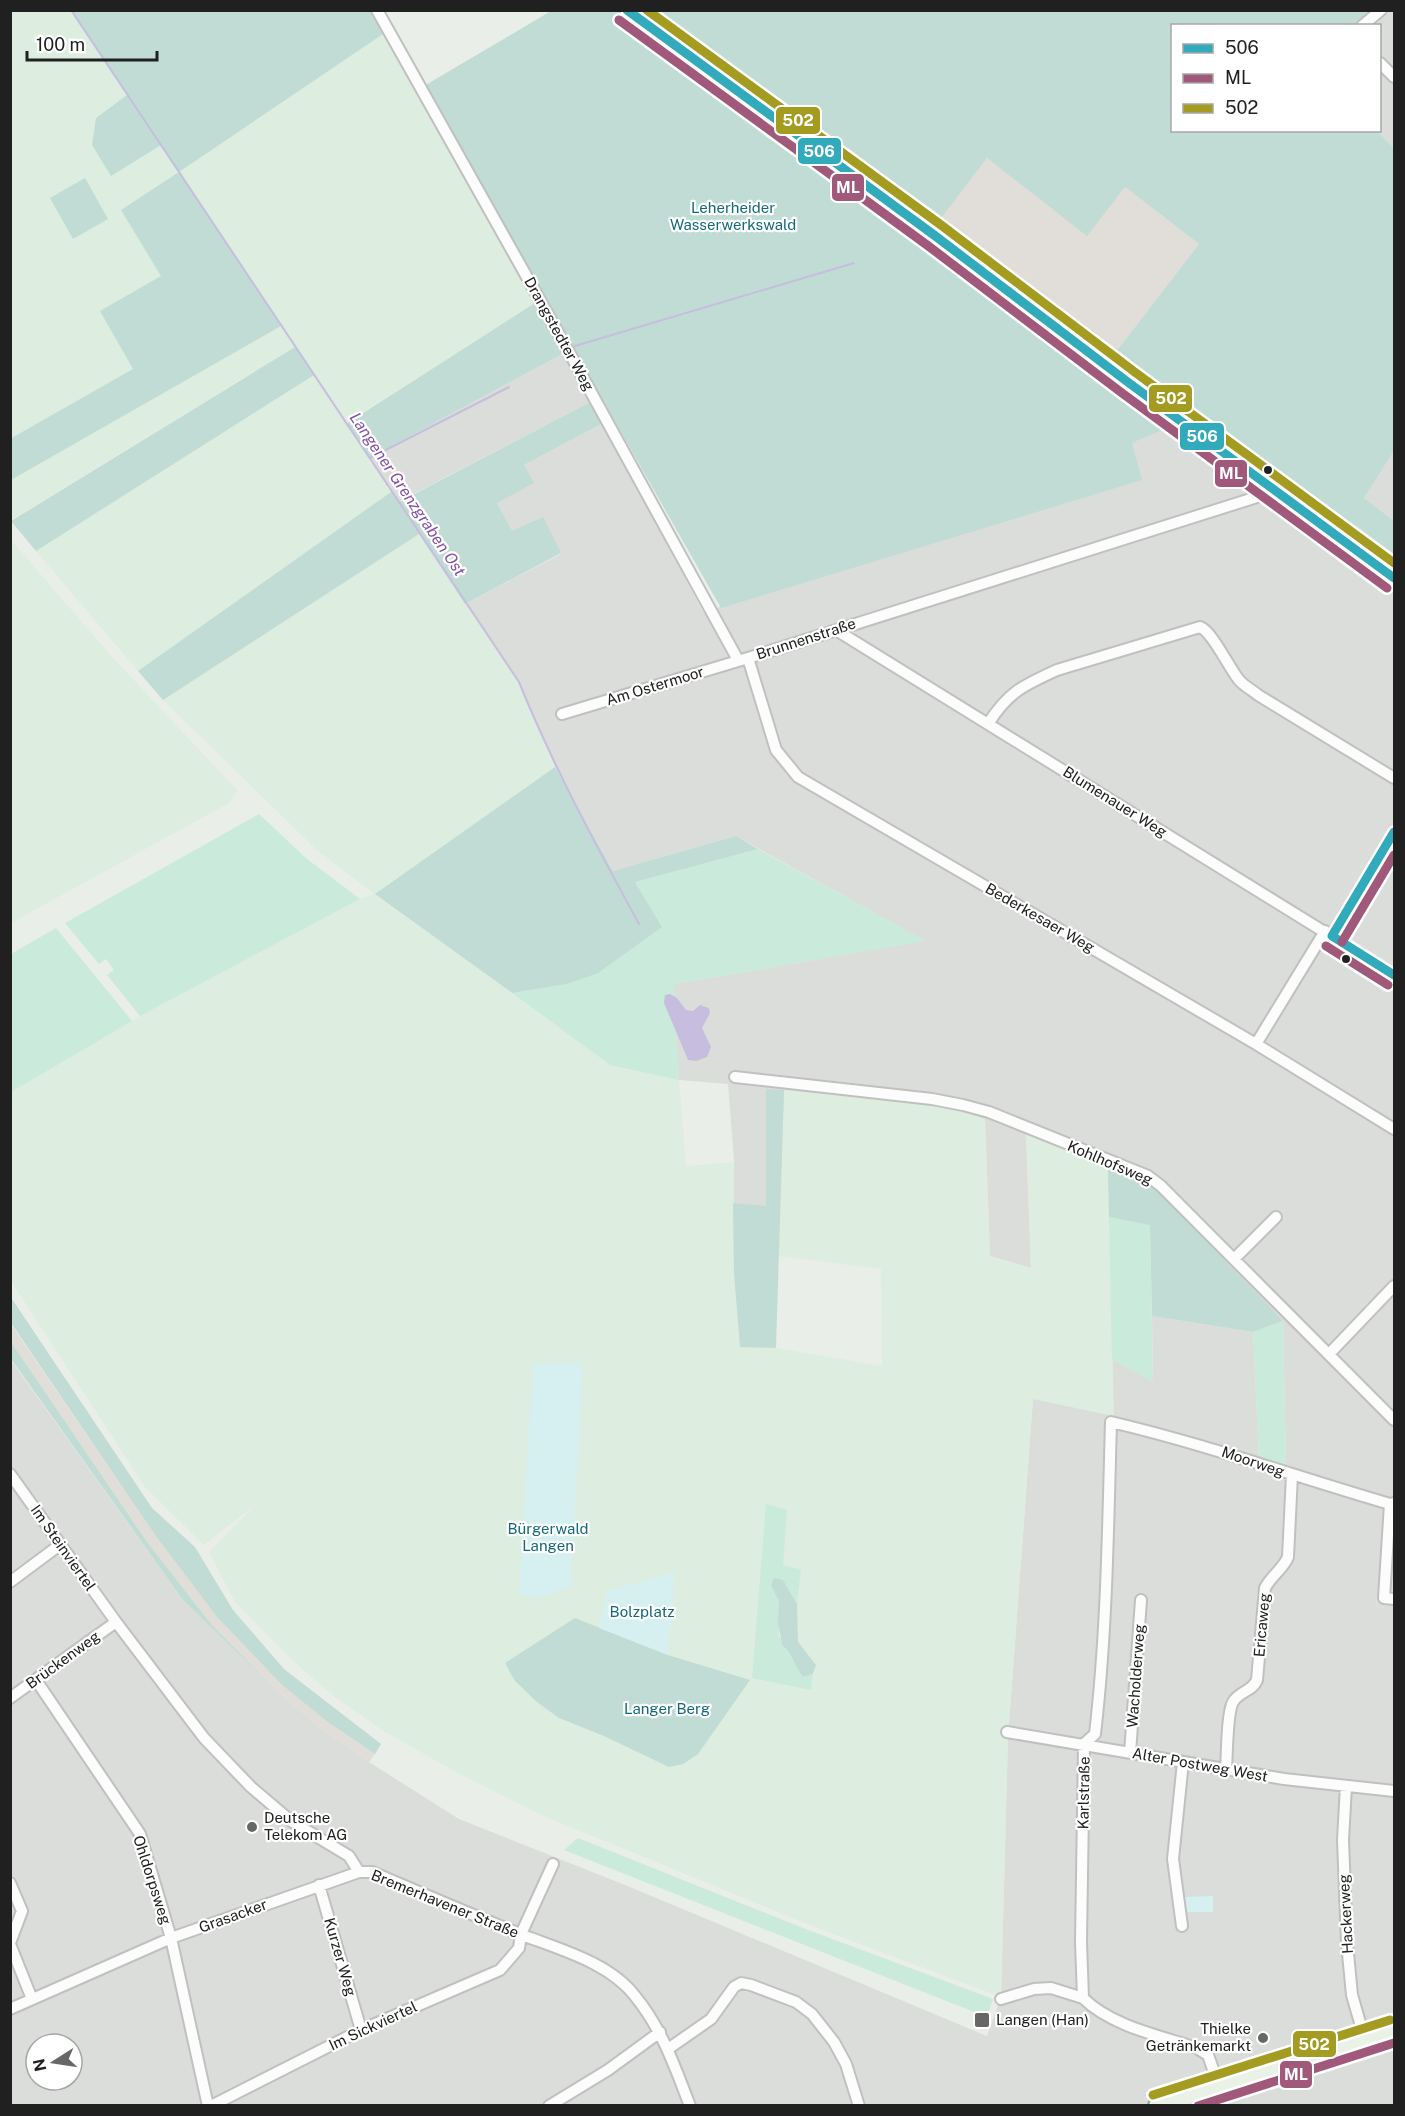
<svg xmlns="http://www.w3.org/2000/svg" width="1405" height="2116" font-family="'Public Sans',sans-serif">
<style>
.residential{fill:#dbddda;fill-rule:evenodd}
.industrial{fill:#e1ddd8}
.farmland{fill:#ddeddf;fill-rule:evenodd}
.grass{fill:#caeadb}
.forest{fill:#c0dcd4;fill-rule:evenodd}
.park{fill:#d6eff0}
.water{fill:#c7bedf}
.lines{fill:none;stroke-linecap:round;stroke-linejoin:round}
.stream{stroke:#c7bedf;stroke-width:2}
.street-casing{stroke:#c0c1bf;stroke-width:14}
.primary-casing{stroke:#8da386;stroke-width:20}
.street{stroke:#fcfcfc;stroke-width:10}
.primary{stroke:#eaf1e6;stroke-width:16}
.bus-1-casing{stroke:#fff;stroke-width:14}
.bus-2-casing{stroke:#fff;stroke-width:14}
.bus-3-casing{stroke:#fff;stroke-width:14}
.bus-1{stroke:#31aabc;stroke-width:9}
.bus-2{stroke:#a0587b;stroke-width:9}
.bus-3{stroke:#a39c20;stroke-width:9}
.bus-dot{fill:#202020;stroke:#fff;stroke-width:2}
.poi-dot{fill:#676866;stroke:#fff;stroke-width:2}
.labels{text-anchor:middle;stroke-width:4.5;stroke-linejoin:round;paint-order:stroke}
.park-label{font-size:15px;fill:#11697a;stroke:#fff}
.street-label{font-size:15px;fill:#202020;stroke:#fff}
.poi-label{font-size:15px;fill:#202020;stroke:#fff;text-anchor:start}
.water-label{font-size:16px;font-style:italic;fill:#8550ab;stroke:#fff}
.line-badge{stroke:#fff;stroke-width:2}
.badge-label{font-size:16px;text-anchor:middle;font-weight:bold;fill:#fff}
</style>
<rect width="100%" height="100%" fill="#eaeee8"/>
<path class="residential" d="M1375 11H1394V148L1377 131 1380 130V26H1357Z
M566 352 592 401 398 502 369 458Z
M1201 413 1394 555V2105H11L10 1359 183 1600 276 1690 319 1727 369 1762 459 1819 630 1887 987 2036 1001 1997 1008 1737 1033 1398 1113 1416 1112 1360 1153 1381 1152 1316 1253 1332 1259 1458 1286 1464 1283 1321 1026 1134 1031 1268 990 1256 985 1119 766 1207 733 1203 734 1161 728 1084 679 1080 673 984 925 941 736 836 613 871 555 767 519 682 465 604 561 554 511 531 497 503 524 465 603 423 703 612 1141 480 1131 443ZM36 2044H72V2080H36Z
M1394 451V521L1364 498Z"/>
<path class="industrial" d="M987 158 1087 235 1125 187 1199 244 1112 357 937 222Z
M10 1323 155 1535 217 1617 281 1684 325 1720 375 1754 369 1762 319 1727 276 1690 211 1624 147 1542 11 1342Z"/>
<path class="farmland" d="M11 11H71L127 95 96 118 161 145 179 172 386 32 538 301 346 423 391 492 138 671 36 551 314 375 294 347 11 520V480L281 326 179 172 162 277 134 369 11 439Z
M419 534 519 682 555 767 375 894 610 1065 679 1080 686 1166 734 1162V1274L740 1347 776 1348 882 1366 881 1269 778 1256 784 1090 931 1103 960 1110 985 1119 990 1256 1031 1268 1026 1134 1108 1165 1114 1416 1033 1399 1008 1737 1001 1997 807 1924 539 1814 456 1772 387 1733 336 1698 293 1661 235 1602 209 1552 256 1504 204 1545 145 1487 11 1281 10 1092 140 1016 360 899 374 894 317 850 163 700ZM787 1510 782 1566 801 1570 797 1604 798 1642 816 1665 811 1689 752 1677ZM675 1572 668 1655 750 1680 604 1736 559 1718 537 1702 505 1663 575 1618 599 1628 607 1591Z
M11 540 113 658 237 790 229 803 11 923Z"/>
<path class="grass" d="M259 814 307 859 360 899 140 1016 107 975 114 970 106 959 99 964 65 923Z
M758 849 926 941 674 984 679 1080 610 1065 512 993 567 984 662 927 635 882Z
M56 928 132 1021 11 1092V954Z
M1109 1217 1150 1224 1153 1382 1112 1360Z
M1283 1321 1286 1464 1259 1458 1253 1332Z
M766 1504 787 1510 783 1565 801 1570 797 1604 783 1580 772 1585 779 1601V1636L795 1661 798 1671 803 1677 813 1674 811 1690 752 1678Z
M578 1838 803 1928 993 1999 987 2017 564 1850Z"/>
<path class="forest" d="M71 11H373L386 32 179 172 281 326 11 480 10 439 133 369 100 311 161 276 121 210 179 172 161 145 111 176 92 145 96 118 127 95Z
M551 11H1375L1357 25 1172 26V130L1377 131 1394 148V451L1364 498 1394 521V555L1201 413 1132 443 1142 480 721 608 424 86ZM987 158 1087 236 1125 187 1199 244 1112 357 938 222Z
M85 178 108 219 73 239 50 198Z
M538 301 566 352 369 458 346 424Z
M295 347 314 375 36 551 11 521Z
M592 401 603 423 524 465 534 483 497 503 512 531 543 517 561 553 465 604 419 534 163 700 138 671 391 492 399 502Z
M555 767 613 871 736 836 758 849 635 882 662 927 598 973 567 984 512 993 375 894Z
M766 1089 784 1090 776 1348 740 1347 734 1274 733 1203 766 1206Z
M1108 1165 1156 1189 1283 1321 1253 1332 1152 1316 1150 1225 1109 1217Z
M10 1296 152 1508 195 1547 233 1610 284 1669 381 1744 375 1754 325 1720 281 1684 217 1617 155 1535 11 1323Z
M11 1342 147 1542 211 1624 276 1690 183 1600 11 1359Z
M774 1578 783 1580 797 1604 798 1642 816 1665 813 1674 803 1677C794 1667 794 1654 782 1645L778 1622 779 1601 771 1585Z
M575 1618 668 1655 750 1680 698 1754 683 1764 669 1767 604 1736 559 1718 537 1702 515 1681 505 1663Z"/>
<path class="park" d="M583 1362 571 1587 537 1599 519 1594 533 1364Z
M675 1572 668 1655 599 1628 607 1591Z
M1213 1896V1912H1186L1185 1897Z"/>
<path class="water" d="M670 994 677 998 686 1010 693 1011 700 1005 709 1008 710 1013 702 1028 711 1047 707 1057 696 1061 688 1060 664 1003 665 995Z"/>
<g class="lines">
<path class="stream" d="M71 10 519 682C553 766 596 845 639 924
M575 346 854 263
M370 458 509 387"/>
<g class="street-casing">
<path id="street" d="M377 10 569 352 738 660
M626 10 934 235 1129 383 1394 578
M1362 26 1381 10
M1380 63 1394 77
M836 630 1394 975
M748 658 776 750 798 777 1256 1044 1394 1129
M562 714 748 658 1276 491
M988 724C1008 692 1024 685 1057 670L1200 627C1212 631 1229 668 1239 680 1244 686 1252 690 1258 695L1394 778
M1332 936 1394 832
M1256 1044 1325 931
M735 1077 932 1099 963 1105 989 1112 1148 1176 1161 1186 1394 1420
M1234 1259 1276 1217
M1329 1354 1394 1286
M10 1474 116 1622 204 1738 251 1787 291 1821 349 1856 359 1872
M1390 1504 1384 1598 1394 1599
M10 1582 61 1544
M36 1680 140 1834 171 1938 208 2106
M10 1698 116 1622
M1007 1732 1284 1779 1394 1791
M1130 1753 1141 1600
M1226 1770C1227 1755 1227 1712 1233 1702 1239 1691 1252 1692 1257 1680L1265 1588C1271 1576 1283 1569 1288 1557L1292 1475
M1346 1786 1343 1840 1347 1943 1352 1995 1365 2040
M10 1883 22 1911 10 1943
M319 1885 361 2030
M1182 1926 1173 1859 1183 1762
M10 1944 32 1999
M1001 1999 1034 1989 1051 1988 1083 1998
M10 2009 171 1938 359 1872H372C421 1893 470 1914 520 1934 558 1949 609 1962 635 1996 662 2029 675 2067 690 2106
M668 2049 711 2019 734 1987 741 1983 751 1985 796 2002 812 2014 834 2042 846 2064 859 2106
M1219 2086 1208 2055 1197 2048C1160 2036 1111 2026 1083 1998L1081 1942 1084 1744 1095 1734C1107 1631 1108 1526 1111 1422 1205 1444 1297 1477 1390 1504L1394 1503
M211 2106 361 2030 500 1970 519 1948 521 1934 553 1864
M549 2106 608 2070 660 2032"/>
</g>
<g class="primary-casing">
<path id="primary" d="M1157 2106 1394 2031"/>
</g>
<use href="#street" class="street"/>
<use href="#primary" class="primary"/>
<g class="bus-1-casing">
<path id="bus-1" d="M627 10 934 235 1129 383 1394 578
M1332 936 1394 832
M1332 936 1394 975"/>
</g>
<g class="bus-2-casing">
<path id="bus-2" d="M619 20 927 245 1122 393 1387 588
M1342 942 1394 855
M1326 946 1388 985
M1198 2106 1394 2043"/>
</g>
<g class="bus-3-casing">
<path id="bus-3" d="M647 10 941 225 1136 373 1394 563
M1153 2095 1390 2020"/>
</g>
<use href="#bus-1" class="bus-1"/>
<use href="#bus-2" class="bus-2"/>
<use href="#bus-3" class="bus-3"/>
</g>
<g class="bus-dot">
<circle cx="1268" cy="470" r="5"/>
<circle cx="1346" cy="959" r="5"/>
</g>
<g class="poi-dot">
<circle cx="252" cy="1827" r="6"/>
<rect x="974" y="2012" width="16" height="16" rx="3"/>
<circle cx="1263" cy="2038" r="6"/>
</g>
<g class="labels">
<g class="park-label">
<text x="733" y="213">Leherheider<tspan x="733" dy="17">Wasserwerkswald</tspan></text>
<text x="548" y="1534">Bürgerwald<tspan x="548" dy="17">Langen</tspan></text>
<text x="642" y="1617">Bolzplatz</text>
<text x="667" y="1714">Langer Berg</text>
</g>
<g class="street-label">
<text transform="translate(559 334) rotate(61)" y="5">Drangstedter Weg</text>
<text transform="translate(806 639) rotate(-18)" y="5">Brunnenstraße</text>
<text transform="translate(655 686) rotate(-17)" y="5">Am Ostermoor</text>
<text transform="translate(1115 802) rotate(32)" y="5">Blumenauer Weg</text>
<text transform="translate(1040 918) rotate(30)" y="5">Bederkesaer Weg</text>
<text transform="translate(1110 1163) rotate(23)" y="5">Kohlhofsweg</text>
<text transform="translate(1253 1462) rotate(19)" y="5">Moorweg</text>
<text transform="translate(63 1548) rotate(55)" y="5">Im Steinviertel</text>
<text transform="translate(1262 1625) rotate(-85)" y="5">Ericaweg</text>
<text transform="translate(63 1660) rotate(-36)" y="5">Brückenweg</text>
<text transform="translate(1136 1676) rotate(-86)" y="5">Wacholderweg</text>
<text transform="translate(1200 1765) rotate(10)" y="5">Alter Postweg West</text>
<text transform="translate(1084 1793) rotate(-89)" y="5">Karlstraße</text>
<text transform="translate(152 1880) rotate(72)" y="5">Ohldorpsweg</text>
<text transform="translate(445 1904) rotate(22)" y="5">Bremerhavener Straße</text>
<text transform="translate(1346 1914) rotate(-93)" y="5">Hackerweg</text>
<text transform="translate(233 1916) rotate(-20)" y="5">Grasacker</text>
<text transform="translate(340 1957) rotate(74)" y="5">Kurzer Weg</text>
<text transform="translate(373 2026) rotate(-25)" y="5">Im Sickviertel</text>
</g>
<g class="poi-label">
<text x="264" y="1823">Deutsche<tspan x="264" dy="17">Telekom AG</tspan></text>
<text x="996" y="2025">Langen (Han)</text>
<text x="1251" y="2034" text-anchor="end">Thielke<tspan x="1251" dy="17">Getränkemarkt</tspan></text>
</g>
<g class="water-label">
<text transform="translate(408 494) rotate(56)" y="6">Langener Grenzgraben Ost</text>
</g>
</g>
<g class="line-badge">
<rect x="775" y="106" width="46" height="29" rx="6" fill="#a39c20"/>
<rect x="797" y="137" width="45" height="28" rx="6" fill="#31aabc"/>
<rect x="831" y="173" width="34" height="29" rx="6" fill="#a0587b"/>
<rect x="1148" y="384" width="45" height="29" rx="6" fill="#a39c20"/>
<rect x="1179" y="422" width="46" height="29" rx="6" fill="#31aabc"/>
<rect x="1214" y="459" width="34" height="29" rx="6" fill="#a0587b"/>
<rect x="1292" y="2030" width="45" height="28" rx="6" fill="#a39c20"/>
<rect x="1279" y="2060" width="34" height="29" rx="6" fill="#a0587b"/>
</g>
<g class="badge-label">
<text x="798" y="126">502</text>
<text x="819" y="157">506</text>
<text x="848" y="193">ML</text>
<text x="1171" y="404">502</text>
<text x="1202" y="442">506</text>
<text x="1231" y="479">ML</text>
<text x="1314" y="2050">502</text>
<text x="1296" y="2080">ML</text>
</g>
<rect width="1405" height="2116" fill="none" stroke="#202020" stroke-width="24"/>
<rect x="1171" y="24" width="210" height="108" fill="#ffffff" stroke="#a6a6a6" stroke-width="1.5"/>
<rect x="1183" y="44" width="30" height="9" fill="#31aabc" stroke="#a6a6a6" stroke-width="1.5"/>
<text x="1225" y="54" font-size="18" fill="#202020">506</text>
<rect x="1183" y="74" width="30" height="9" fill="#a0587b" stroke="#a6a6a6" stroke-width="1.5"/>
<text x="1225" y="84" font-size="18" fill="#202020">ML</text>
<rect x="1183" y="104" width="30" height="9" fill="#a39c20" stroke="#a6a6a6" stroke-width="1.5"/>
<text x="1225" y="114" font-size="18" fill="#202020">502</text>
<g transform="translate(54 2062) rotate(258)"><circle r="28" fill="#ffffff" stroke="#a6a6a6" stroke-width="1.5"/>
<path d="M0-4.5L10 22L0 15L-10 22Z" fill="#676866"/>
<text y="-9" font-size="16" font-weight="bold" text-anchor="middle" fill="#202020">N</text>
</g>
<path d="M27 51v9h130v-9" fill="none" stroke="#202020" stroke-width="3"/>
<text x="36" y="51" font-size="18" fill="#202020" stroke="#ffffff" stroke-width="4.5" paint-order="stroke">100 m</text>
</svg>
